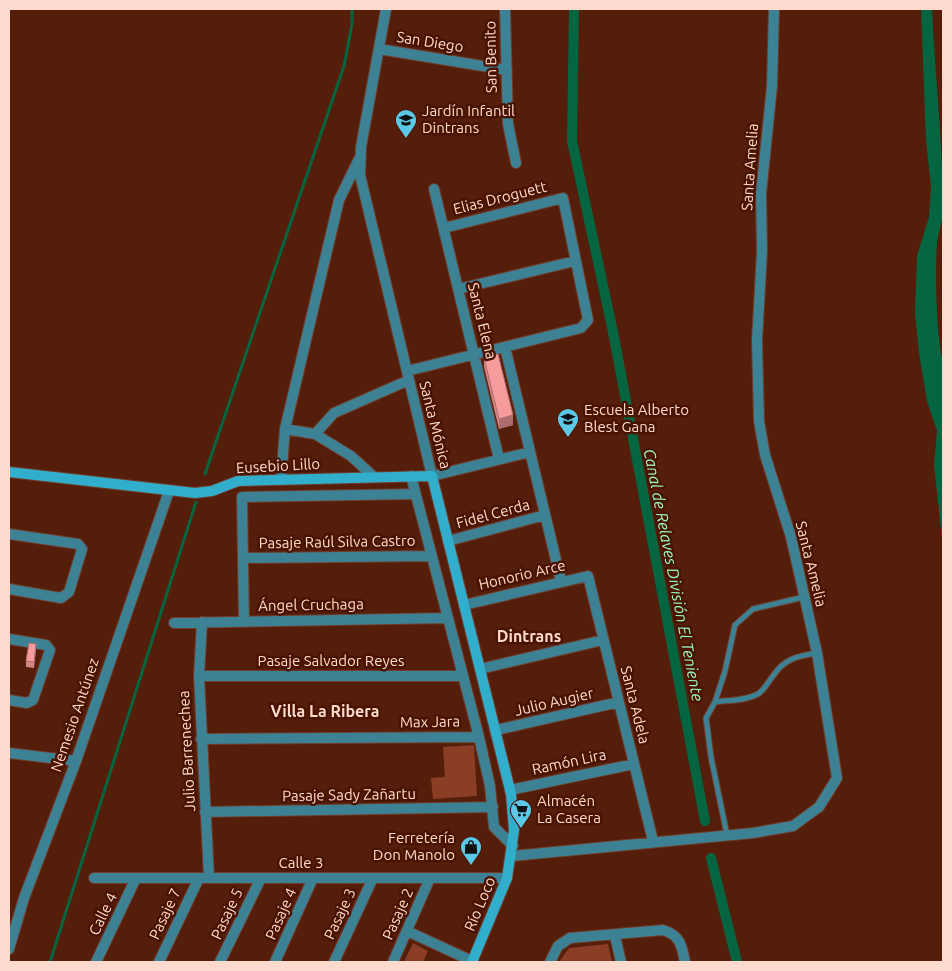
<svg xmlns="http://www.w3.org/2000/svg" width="952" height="971" font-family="Ubuntu,sans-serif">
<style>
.green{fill:#893e25}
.water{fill:#056540}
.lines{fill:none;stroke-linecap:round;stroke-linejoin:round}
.stream{stroke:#056540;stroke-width:3}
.canal{stroke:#056540;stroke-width:10}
.lane-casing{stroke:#703c29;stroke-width:7}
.street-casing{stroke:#703c29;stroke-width:12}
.secondary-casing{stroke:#703c29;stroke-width:12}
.lane{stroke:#3d8195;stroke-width:5}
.street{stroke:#3d8195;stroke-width:10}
.secondary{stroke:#32aecd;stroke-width:10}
.wall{fill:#d48687}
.shaded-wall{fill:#ad6d6e}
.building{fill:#f79c9d;stroke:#ad6d6e}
.labels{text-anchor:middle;stroke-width:5;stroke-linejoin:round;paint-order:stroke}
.street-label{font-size:15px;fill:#fedace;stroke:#4a1300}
.poi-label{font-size:15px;fill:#fedace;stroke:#4a1300;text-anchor:start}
.water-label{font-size:16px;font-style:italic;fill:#97f9c4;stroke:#4a1300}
.neighbourhood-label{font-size:16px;font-weight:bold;fill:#fedace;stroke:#4a1300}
</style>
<rect width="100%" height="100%" fill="#551e0a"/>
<path class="green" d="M474 745 477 796 433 799 431 778 445 777 443 747Z
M413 943 428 951 423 962H404Z
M608 944 612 962H559L569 948Z"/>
<path class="water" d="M921 9H932C935 76 943 143 943 210 943 221 938 232 937 243 935 272 936 335 943 361V548L934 465 937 431 927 401 919 353 915 313 917 256 929 217 931 186 926 141Z"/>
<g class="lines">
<path class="stream" d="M205 474 344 66 352 24V9
M50 962 196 502"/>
<path class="canal" d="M574 9 572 141 613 332 705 821
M711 858 737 962"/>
<g class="lane-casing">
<path id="lane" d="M715 702C729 700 745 701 758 694 765 689 768 682 773 676 784 659 797 656 817 653
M727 835 711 757 706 718 715 702 725 671 735 625 753 609 804 597"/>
</g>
<g class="street-casing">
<path id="street" d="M386 9 361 147 360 175 432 476 530 452
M505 9 508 124 516 163
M379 49 507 70
M434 189 499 459
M458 289 575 261
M505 347 561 581
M407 371 581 328 588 320 563 198 444 228
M285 429 315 434 351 456 374 477
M315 434 334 413 409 380
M411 476 479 737 490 786 494 827 513 846
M281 479 285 429 339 200 359 159
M9 534 78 544 82 549 69 592 61 598 9 589
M448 541 545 515
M243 558 432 556
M464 605 588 576 653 841
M202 622 199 676 209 878
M244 622 242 497 415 494
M174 623 448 618
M9 639 46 645 50 650 33 700 27 703 9 700
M480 669 603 640
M199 676H463
M496 730 619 702
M201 739 479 737
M9 753 76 761
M510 790 634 764
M205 812 493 807
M512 856 753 833 793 826 819 807 837 778 817 653 791 537 765 455 759 421 757 341 762 251 761 194 772 86 774 9
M94 878H507
M407 931 472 961
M615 936 621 962
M9 949 24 898 76 761 169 491
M96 962 136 878
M159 962 199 878
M220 962 261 878
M275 962 313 878
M334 962 373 878
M393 962 430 878
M550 962 558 946 570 938 663 930C680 935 682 946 685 962"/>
</g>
<g class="secondary-casing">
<path id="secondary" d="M9 472 195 493 212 491 238 481 432 476 511 794 514 830 507 878 472 962"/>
</g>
<use href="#lane" class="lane"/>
<use href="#street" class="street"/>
<use href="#secondary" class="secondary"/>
</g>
<path class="wall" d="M484 358 513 425 499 429 484 367Z
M36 650 34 668 26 667V661Z"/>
<path class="shaded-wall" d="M513 415V425L499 429V419Z"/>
<path class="building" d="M498 354 513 415 499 419 484 358Z
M29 643 36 644 34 662 26 661Z"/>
<defs>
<g id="school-pin" transform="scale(1.125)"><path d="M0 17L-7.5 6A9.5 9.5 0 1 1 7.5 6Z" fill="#5bc8e7" stroke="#4a1300"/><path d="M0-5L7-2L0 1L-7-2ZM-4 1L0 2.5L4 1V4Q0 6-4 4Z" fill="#111"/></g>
<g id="supermarket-pin" transform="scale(1.125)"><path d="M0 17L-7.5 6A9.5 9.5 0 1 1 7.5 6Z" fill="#5bc8e7" stroke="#4a1300"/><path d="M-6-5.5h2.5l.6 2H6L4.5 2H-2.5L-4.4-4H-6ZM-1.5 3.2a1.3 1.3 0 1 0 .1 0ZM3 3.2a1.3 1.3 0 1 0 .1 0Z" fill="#111"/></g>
<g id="shop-pin" transform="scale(1.125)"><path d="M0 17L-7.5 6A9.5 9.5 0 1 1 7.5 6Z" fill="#5bc8e7" stroke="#4a1300"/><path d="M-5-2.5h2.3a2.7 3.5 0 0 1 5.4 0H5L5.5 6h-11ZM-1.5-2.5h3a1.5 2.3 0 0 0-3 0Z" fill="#111"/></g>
</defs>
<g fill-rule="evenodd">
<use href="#school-pin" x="406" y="120"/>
<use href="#school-pin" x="568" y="419"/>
<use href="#supermarket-pin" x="521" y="810"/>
<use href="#shop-pin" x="471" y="847"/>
</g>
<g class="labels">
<g class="street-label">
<text transform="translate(430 42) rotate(9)" y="5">San Diego</text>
<text transform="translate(491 57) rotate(-91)" y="5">San Benito</text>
<text transform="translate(750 167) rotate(-86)" y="5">Santa Amelia</text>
<text transform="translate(500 198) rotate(-14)" y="5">Elias Droguett</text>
<text transform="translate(482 321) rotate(76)" y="5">Santa Elena</text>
<text transform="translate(435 425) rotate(76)" y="5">Santa Mónica</text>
<text transform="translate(278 466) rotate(-3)" y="5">Eusebio Lillo</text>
<text transform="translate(493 514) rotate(-15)" y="5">Fidel Cerda</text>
<text transform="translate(337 542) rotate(-1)" y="5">Pasaje Raúl Silva Castro</text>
<text transform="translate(811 564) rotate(76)" y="5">Santa Amelia</text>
<text transform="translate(522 575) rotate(-13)" y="5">Honorio Arce</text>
<text transform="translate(311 605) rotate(-1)" y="5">Ángel Cruchaga</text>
<text x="331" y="666">Pasaje Salvador Reyes</text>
<text transform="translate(554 702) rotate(-13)" y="5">Julio Augier</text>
<text transform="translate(635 705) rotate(76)" y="5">Santa Adela</text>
<text transform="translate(75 715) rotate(-71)" y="5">Nemesio Antúnez</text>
<text transform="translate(430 722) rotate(-1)" y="5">Max Jara</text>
<text transform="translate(187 751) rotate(-93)" y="5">Julio Barrenechea</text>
<text transform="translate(569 762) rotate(-12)" y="5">Ramón Lira</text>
<text transform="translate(349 795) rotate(-1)" y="5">Pasaje Sady Zañartu</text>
<text x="301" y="868">Calle 3</text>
<text transform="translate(480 904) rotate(-67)" y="5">Río Loco</text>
<text transform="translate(103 914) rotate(-64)" y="5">Calle 4</text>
<text transform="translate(165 914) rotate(-65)" y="5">Pasaje 7</text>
<text transform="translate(227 914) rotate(-65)" y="5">Pasaje 5</text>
<text transform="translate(281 914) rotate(-66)" y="5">Pasaje 4</text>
<text transform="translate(340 914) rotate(-65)" y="5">Pasaje 3</text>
<text transform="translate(398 914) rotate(-66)" y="5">Pasaje 2</text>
</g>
<g class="poi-label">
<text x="422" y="116">Jardín Infantil<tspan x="422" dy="17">Dintrans</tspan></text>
<text x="584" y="415">Escuela Alberto<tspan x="584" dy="17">Blest Gana</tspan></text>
<text x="537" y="806">Almacén<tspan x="537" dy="17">La Casera</tspan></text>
<text x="455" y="843" text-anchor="end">Ferretería<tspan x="455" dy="17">Don Manolo</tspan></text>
</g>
<g class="water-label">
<text transform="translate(674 575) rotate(79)" y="6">Canal de Relaves División El Teniente</text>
</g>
<g class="neighbourhood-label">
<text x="529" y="642">Dintrans</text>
<text x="325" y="717">Villa La Ribera</text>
</g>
</g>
<rect width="952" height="971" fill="none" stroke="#fedace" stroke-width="20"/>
</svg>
